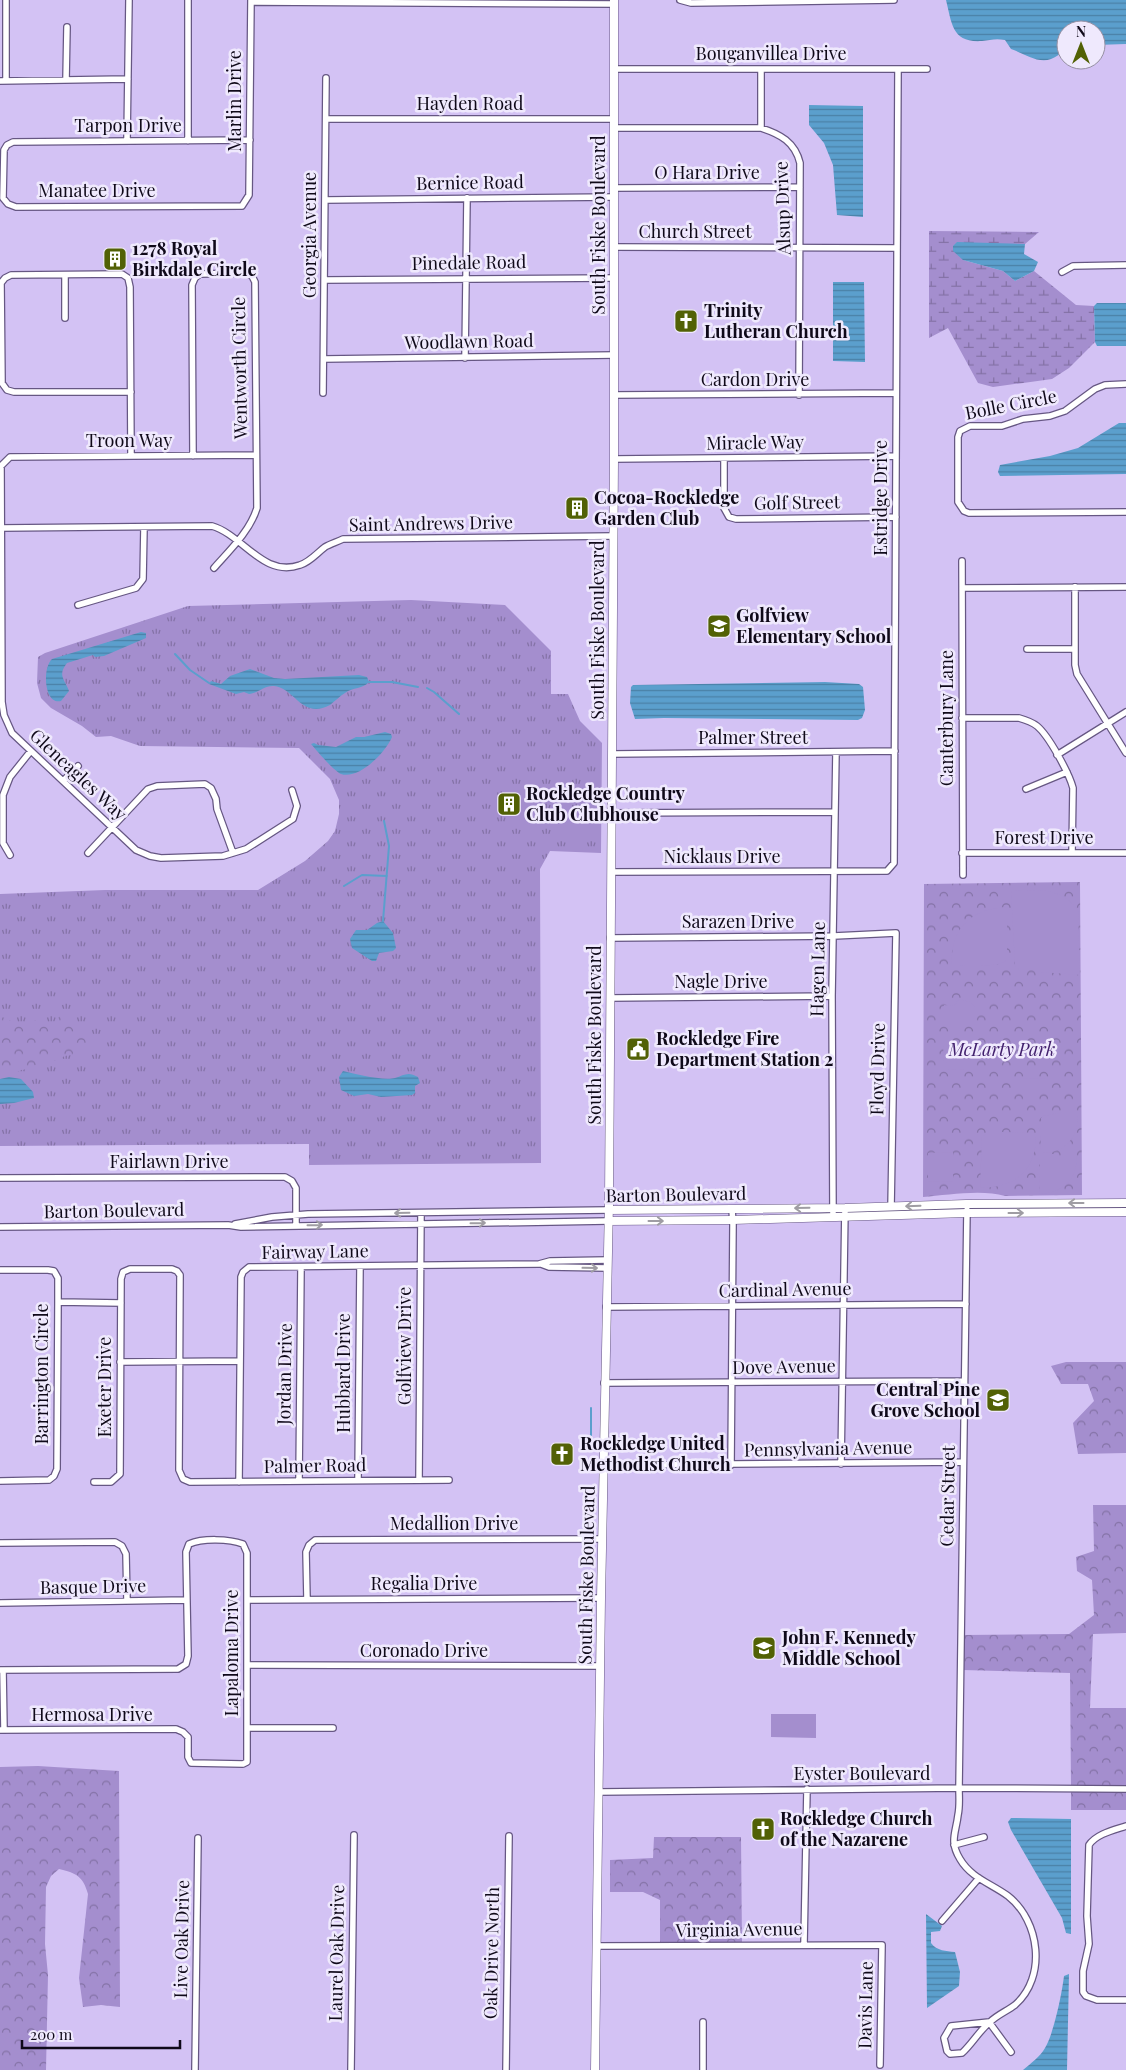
<svg xmlns="http://www.w3.org/2000/svg" width="1126" height="2070" font-family="'Playfair Display',serif">
<style>
.grass{fill:url(#grass-tufts)}
.forest{fill:url(#forest-crowns)}
.wetland{fill:url(#wetland-marsh)}
.pitch{fill:#a48ece}
.water{fill:url(#water-rules)}
.lines{fill:none;stroke-linecap:round;stroke-linejoin:round}
.stream{stroke:#5b9fcd;stroke-width:2}
.minor-casing{stroke:#665783;stroke-width:8}
.major-casing{stroke:#665783;stroke-width:9}
.minor{stroke:#fff;stroke-width:5.5}
.major{stroke:#fff;stroke-width:8}
.oneway{stroke:#9f9da3}
.labels{text-anchor:middle;stroke-width:5;stroke-linejoin:round;paint-order:stroke}
.street-label{font-size:18px;fill:#0f0919;stroke:#efe9fd}
.poi-label{font-size:18px;font-weight:bold;fill:#0f0919;stroke:#efe9fd;text-anchor:start}
.park-label{font-size:18px;font-style:italic;fill:#42206d;stroke:#efe9fd}
</style>
<defs>
<pattern id="grass-tufts" width="24" height="20" patternUnits="userSpaceOnUse" patternTransform="scale(1.25)"><rect width="24" height="20" fill="#a48ece"/><path d="M3 7l-1-3M5 7V3M7 7l1-3M15 17l-1-3M17 17v-4M19 17l1-3" fill="none" stroke="#8472a6"/></pattern>
<pattern id="forest-crowns" width="20" height="18" patternUnits="userSpaceOnUse" patternTransform="scale(1.25)"><rect width="20" height="18" fill="#a48ece"/><path d="M2 6a3 3 0 1 1 6 0M12 15a3 3 0 1 1 6 0" fill="none" stroke="#8472a6"/></pattern>
<pattern id="wetland-marsh" width="20" height="14" patternUnits="userSpaceOnUse" patternTransform="scale(1.25)"><rect width="20" height="14" fill="#a48ece"/><path d="M1 5h8M5 5V1M11 12h8M15 12V8" fill="none" stroke="#8472a6"/></pattern>
<pattern id="water-rules" width="6" height="5" patternUnits="userSpaceOnUse" patternTransform="scale(1.25)"><rect width="6" height="5" fill="#5b9fcd"/><path d="M0 2.5h6" fill="none" stroke="#4a80a6"/></pattern>
</defs>
<rect width="100%" height="100%" fill="#d3c2f4"/>
<path class="grass" d="M411 600 505 605 551 651V694H568L580 721 602 743 601 853 550 851 540 869 541 1163 309 1165V1144L0 1146V894L105 890H258L305 861 328 841 335 831 339 814V800L330 779 299 748 140 746 111 736 96 737 82 726 51 708 41 698 37 683 38 657 45 653 188 606Z"/>
<path class="forest" d="M1080 882 1082 1195 1005 1196C982 1189 947 1195 923 1197L924 884Z
M62 1014 72 1015 74 1018 71 1023 87 1033 88 1045 73 1055 64 1056 62 1058 44 1064 31 1066 28 1069 21 1070 18 1072 14 1071 9 1074 0 1075V1016L21 1025 36 1020 47 1024 54 1022Z
M1066 1362H1126V1453L1078 1454 1073 1423 1094 1401 1088 1384H1061L1051 1366Z
M1093 1505H1126V1633L1093 1634 1090 1708H1126V1786H1071L1070 1673 963 1670 964 1635 1069 1634 1094 1615 1092 1580 1077 1571 1076 1557 1094 1551Z
M38 1766 119 1771 120 2007 101 2005 83 2007 79 1978 88 1894C83 1876 76 1873 59 1869L51 1876 46 1887 45 1944 48 1975 46 2070H0V1767Z
M1071 1792H1126V1810H1071Z
M654 1837H741L742 1942 660 1943V1900L643 1892H610V1860L653 1858Z"/>
<path class="wetland" d="M929 231 1039 232 1025 244 963 260 1003 271 1015 281 1034 271 1076 305 1094 306 1095 342 1069 368 1052 379 993 387 978 383 948 328 929 338Z"/>
<path class="pitch" d="M570 807H593V837H570Z
M1036 890C1053 890 1068 896 1078 910L1080 975 1041 972 1040 970H1019L1015 965 1011 891Z
M1007 907V960C999 968 965 965 952 965 950 928 971 909 1007 907Z
M959 999 970 1002 975 1007V1023H951L950 1017H944V1005L954 1006Z
M943 1045H964V1070L948 1069V1063L944 1062Z
M1045 1078V1093H1023V1079Z
M1059 1113V1116H1077C1079 1139 1063 1154 1040 1153L1041 1134H1038V1129L1041 1128V1118L1043 1116Z
M1002 1132 1036 1133C1037 1170 1016 1188 980 1188L982 1137 986 1134H1001Z
M953 1152V1181L928 1182V1153Z
M1052 1154H1057L1058 1156H1077C1077 1180 1063 1193 1039 1194L1040 1175 1037 1174V1170L1040 1169V1159L1042 1157H1052Z
M771 1714H816V1738L771 1737Z"/>
<path class="water" d="M946 0H1126V44L1096 45V30H1066V51C1061 53 1056 57 1051 59 1038 64 1023 53 1011 49L1005 40C996 38 990 40 982 41 952 43 952 24 946 0Z
M809 105 863 106V217L837 215 833 165 824 143 809 125Z
M957 242 1025 244 1024 254 1038 262 1034 271 1015 281 1003 271 963 260 953 251V246Z
M833 282H864L865 362 833 361Z
M1097 303H1126V346H1097L1095 342 1094 306Z
M1119 423H1126V474L1000 476 998 472 1000 465 1050 456 1078 448Z
M141 632 146 633V638L104 656 95 657 93 655 67 663C57 676 65 679 69 691L61 701C44 705 42 668 52 659Z
M250 669 274 678 285 679 359 675 367 677 369 682C363 689 353 687 345 693 340 696 335 701 330 705 302 720 295 688 274 686 265 685 258 693 249 694L244 692 236 694 209 684 211 681 221 684 230 676Z
M825 682 859 684 863 687 865 710 862 718 858 720 664 718 635 719 630 703 631 687 633 685Z
M385 732 391 734 392 737C386 752 359 780 341 774 335 772 316 750 311 744L314 743 318 745 336 747 356 737H364Z
M383 921 393 933 396 948 393 951 379 953 376 961H372L352 948 350 939 356 930H367L377 923Z
M343 1071C355 1074 383 1081 395 1078 404 1075 408 1071 418 1077L420 1083 415 1086V1093L412 1095 381 1097 368 1094 354 1096 341 1090 339 1077Z
M9 1077 21 1079 33 1092 34 1098 14 1103 0 1104V1079Z
M1011 1818 1071 1819V1934L1066 1933 1062 1918 1011 1830 1008 1822Z
M926 1914 942 1926 940 1931 931 1932V1943C937 1951 946 1951 955 1952L960 1972 959 1986 927 2008Z
M1069 1974 1067 2070H1023C1031 2063 1040 2057 1045 2048 1054 2033 1062 1993 1064 1976Z"/>
<g class="lines">
<path class="stream" d="M175 654 190 670 209 683
M369 682H392L418 687
M427 688 434 692 459 714
M344 886 362 875 387 876
M383 921 389 846 384 821
M591 1436V1408"/>
<g class="minor-casing">
<path id="minor" d="M680 0 691 3 894 0
M251 2 614 4
M614 69H927
M761 69V128
M6 80V0
M66 80 67 27
M0 81 128 79
M326 119H614
M614 128H761C780 134 795 142 800 163L799 395
M127 140 129 0
M250 140 13 142 7 145 4 150 3 198 8 204 16 207 242 206 249 195 251 0
M188 141V0
M614 188 800 187
M326 200 614 197
M614 247 897 248
M1062 272 1073 266 1126 265
M65 275V318
M325 280 613 278
M465 358 467 198
M324 359 614 355
M1126 384 1105 385 1095 389 1065 411 1050 416 1023 419 1002 426H970L960 431 958 437V502L964 511 969 513 1126 512
M323 393 326 78
M614 395 896 393
M131 455 130 287 128 278 122 274 11 275 5 278 1 283 2 383 7 390 14 392H131
M256 455 10 457 1 466 2 702 4 715 12 733 136 850 150 856 161 858 223 856 246 849 293 819 297 806 292 790
M193 456 192 285 195 278 200 274 246 273 252 276 255 282 257 508C250 531 230 550 214 568
M614 459 896 456
M724 459V508L729 517 736 519 896 517
M1 528 212 526C243 535 263 578 300 565 310 562 317 553 325 547 330 544 337 542 343 539L613 536
M962 561 963 875
M1075 587V665L1077 674 1126 753
M962 588 1126 587
M78 605 136 588 143 579 144 527
M1027 649H1075
M962 718H1019C1026 720 1032 722 1037 726 1049 736 1069 773 1073 788L1072 853
M612 754 895 751
M1057 755 1126 712
M63 781 78 766
M1026 789 1067 772
M611 813 835 812
M88 853 148 789 157 786 205 784 211 788 216 799 217 809 233 853
M962 853H1126
M10 855 3 843V795L10 777 30 752
M611 872 887 871 894 863 898 69
M610 938 834 936 896 933 891 1207
M610 998 832 996
M0 1178 285 1177 292 1181 296 1188V1225
M967 1210 959 1788C959 1797 960 1806 958 1815 956 1833 949 1841 960 1859 971 1878 992 1884 1008 1896 1040 1921 1047 1977 1015 2005 1007 2011 997 2015 990 2022 979 2031 972 2044 962 2053L950 2054 947 2051 944 2038 951 2026 989 2022 1011 2052
M833 1216 832 996 836 752
M235 1224 272 1217 308 1214 608 1210
M0 1227 228 1225 241 1227 608 1221
M541 1264 549 1267 607 1268
M0 1270H48L54 1271 58 1278V1302L57 1469 54 1476 49 1480 0 1481
M58 1302 121 1303
M606 1307 966 1304
M120 1362 240 1361
M604 1383 964 1381
M841 1464 845 1208
M603 1465 963 1462
M731 1465 733 1225 732 1209
M358 1480 360 1266
M419 1480 421 1213
M299 1481 301 1267
M94 1482H111L120 1474 121 1279 123 1272 130 1269H172L177 1271 180 1275 179 1470 183 1479 190 1482 449 1480
M239 1482 241 1277 243 1272 249 1267 539 1264 550 1261 607 1260
M0 1543 115 1542 122 1546 126 1554 127 1601
M307 1599 306 1552 309 1545 315 1540 602 1539
M247 1600 601 1598
M0 1603 187 1600
M248 1665 600 1666
M0 1670 178 1669 186 1664 188 1656 186 1552 189 1544C203 1538 229 1539 243 1544L247 1553V1762L243 1764 191 1763 188 1757V1737L183 1732 176 1729 0 1730
M3 1670 4 1730
M248 1728H333
M599 1792 959 1788 1126 1789
M1126 1826C1114 1830 1096 1834 1089 1845L1087 1916 1089 1944 1083 1971V1992L1086 1996 1097 2000H1126
M954 1845 984 1837
M942 1921 979 1878
M804 1944 807 1789
M597 1946 882 1945 880 2065
M703 2022V2070
M195 2070 198 1838
M351 2070 354 1835
M506 2070 509 1836"/>
</g>
<g class="major-casing">
<path id="major" d="M608 1210 845 1208 966 1204 1126 1203
M608 1221 733 1220 967 1213 1126 1212
M595 2070 601 1598 609 1203 614 459V0"/>
</g>
<use href="#minor" class="minor"/>
<use href="#major" class="major"/>
</g>
<defs><path id="oneway-shaft" d="M-6 0H5M1.5-3L5.5 0L1.5 3" fill="none" stroke-width="1.6" stroke-linecap="round" stroke-linejoin="round" transform="scale(1.25)"/></defs>
<g class="oneway">
<use href="#oneway-shaft" transform="translate(1076 1203) rotate(180)"/>
<use href="#oneway-shaft" transform="translate(913 1206) rotate(178)"/>
<use href="#oneway-shaft" transform="translate(802 1208) rotate(179)"/>
<use href="#oneway-shaft" transform="translate(402 1213) rotate(179)"/>
<use href="#oneway-shaft" transform="translate(1016 1213)"/>
<use href="#oneway-shaft" transform="translate(656 1221)"/>
<use href="#oneway-shaft" transform="translate(478 1223) rotate(-1)"/>
<use href="#oneway-shaft" transform="translate(315 1225) rotate(-1)"/>
<use href="#oneway-shaft" transform="translate(590 1268) rotate(1)"/>
</g>
<defs>
<g id="building-square" transform="scale(1.25)"><rect x="-9" y="-9" width="18" height="18" rx="4" fill="#526105" stroke="#efe9fd"/><path d="M-4-6H4V6H1V3H-1V6H-4ZM-2.5-4.3h1.7v1.8h-1.7ZM.8-4.3h1.7v1.8H.8ZM-2.5-1h1.7V.8h-1.7ZM.8-1h1.7V.8H.8Z" fill="#fff"/></g>
<g id="church-square" transform="scale(1.25)"><rect x="-9" y="-9" width="18" height="18" rx="4" fill="#526105" stroke="#efe9fd"/><path d="M-1.2-6h2.4v3.5h3.3v2.4h-3.3V6h-2.4V-.1h-3.3v-2.4h3.3Z" fill="#fff"/></g>
<g id="school-square" transform="scale(1.25)"><rect x="-9" y="-9" width="18" height="18" rx="4" fill="#526105" stroke="#efe9fd"/><path d="M0-5L7-2L0 1L-7-2ZM-4 1L0 2.5L4 1V4Q0 6-4 4Z" fill="#fff"/></g>
<g id="civic-square" transform="scale(1.25)"><rect x="-9" y="-9" width="18" height="18" rx="4" fill="#526105" stroke="#efe9fd"/><path d="M-.6-6.5H3V-4.5H.6V-3L4-1V1h2V6H-6V1h2V-1L-.6-3ZM-1.2 2.5V6h2.4V2.5Z" fill="#fff"/></g>
</defs>
<g fill-rule="evenodd">
<use href="#building-square" x="115" y="259"/>
<use href="#church-square" x="686" y="321"/>
<use href="#building-square" x="577" y="508"/>
<use href="#school-square" x="719" y="626"/>
<use href="#building-square" x="509" y="804"/>
<use href="#civic-square" x="638" y="1049"/>
<use href="#school-square" x="998" y="1400"/>
<use href="#church-square" x="562" y="1454"/>
<use href="#school-square" x="764" y="1648"/>
<use href="#church-square" x="763" y="1829"/>
</g>
<g class="labels">
<g class="street-label">
<text x="771" y="60">Bouganvillea Drive</text>
<text transform="translate(235 101) rotate(-90)" y="6">Marlin Drive</text>
<text x="470" y="110">Hayden Road</text>
<text x="128" y="132">Tarpon Drive</text>
<text x="707" y="179">O Hara Drive</text>
<text transform="translate(470 183) rotate(-1)" y="6">Bernice Road</text>
<text x="97" y="197">Manatee Drive</text>
<text transform="translate(783 208) rotate(-92)" y="6">Alsup Drive</text>
<text transform="translate(599 225) rotate(-90)" y="6">South Fiske Boulevard</text>
<text x="695" y="238">Church Street</text>
<text transform="translate(310 235) rotate(-90)" y="6">Georgia Avenue</text>
<text transform="translate(469 263) rotate(-1)" y="6">Pinedale Road</text>
<text transform="translate(469 342) rotate(-1)" y="6">Woodlawn Road</text>
<text transform="translate(240 368) rotate(-91)" y="6">Wentworth Circle</text>
<text x="755" y="386">Cardon Drive</text>
<text transform="translate(1011 405) rotate(-11)" y="6">Bolle Circle</text>
<text x="129" y="447">Troon Way</text>
<text transform="translate(755 443) rotate(-1)" y="6">Miracle Way</text>
<text transform="translate(881 498) rotate(-90)" y="6">Estridge Drive</text>
<text transform="translate(797 503) rotate(-1)" y="6">Golf Street</text>
<text transform="translate(431 524) rotate(-1)" y="6">Saint Andrews Drive</text>
<text transform="translate(598 630) rotate(-90)" y="6">South Fiske Boulevard</text>
<text transform="translate(947 718) rotate(-90)" y="6">Canterbury Lane</text>
<text x="753" y="744">Palmer Street</text>
<text transform="translate(78 775) rotate(43)" y="6">Gleneagles Way</text>
<text x="1044" y="844">Forest Drive</text>
<text x="722" y="863">Nicklaus Drive</text>
<text x="738" y="928">Sarazen Drive</text>
<text transform="translate(818 969) rotate(-89)" y="6">Hagen Lane</text>
<text x="721" y="988">Nagle Drive</text>
<text transform="translate(595 1035) rotate(-90)" y="6">South Fiske Boulevard</text>
<text transform="translate(878 1069) rotate(-89)" y="6">Floyd Drive</text>
<text x="169" y="1168">Fairlawn Drive</text>
<text transform="translate(676 1195) rotate(-1)" y="6">Barton Boulevard</text>
<text transform="translate(114 1211) rotate(-1)" y="6">Barton Boulevard</text>
<text transform="translate(315 1252) rotate(-1)" y="6">Fairway Lane</text>
<text transform="translate(785 1290) rotate(-1)" y="6">Cardinal Avenue</text>
<text transform="translate(405 1346) rotate(-90)" y="6">Golfview Drive</text>
<text transform="translate(784 1367) rotate(-1)" y="6">Dove Avenue</text>
<text transform="translate(344 1373) rotate(-90)" y="6">Hubbard Drive</text>
<text transform="translate(42 1374) rotate(-90)" y="6">Barrington Circle</text>
<text transform="translate(285 1374) rotate(-89)" y="6">Jordan Drive</text>
<text transform="translate(105 1387) rotate(-90)" y="6">Exeter Drive</text>
<text transform="translate(828 1449) rotate(-1)" y="6">Pennsylvania Avenue</text>
<text transform="translate(315 1466) rotate(-1)" y="6">Palmer Road</text>
<text transform="translate(948 1496) rotate(-89)" y="6">Cedar Street</text>
<text x="454" y="1530">Medallion Drive</text>
<text transform="translate(587 1575) rotate(-89)" y="6">South Fiske Boulevard</text>
<text x="424" y="1590">Regalia Drive</text>
<text transform="translate(93 1587) rotate(-1)" y="6">Basque Drive</text>
<text x="424" y="1657">Coronado Drive</text>
<text transform="translate(232 1653) rotate(-90)" y="6">Lapaloma Drive</text>
<text x="92" y="1721">Hermosa Drive</text>
<text x="862" y="1780">Eyster Boulevard</text>
<text transform="translate(739 1930) rotate(-1)" y="6">Virginia Avenue</text>
<text transform="translate(182 1939) rotate(-89)" y="6">Live Oak Drive</text>
<text transform="translate(337 1953) rotate(-89)" y="6">Laurel Oak Drive</text>
<text transform="translate(492 1953) rotate(-89)" y="6">Oak Drive North</text>
<text transform="translate(866 2005) rotate(-89)" y="6">Davis Lane</text>
</g>
<g class="poi-label">
<text x="132" y="255">1278 Royal<tspan x="132" dy="21">Birkdale Circle</tspan></text>
<text x="704" y="317">Trinity<tspan x="704" dy="21">Lutheran Church</tspan></text>
<text x="594" y="504">Cocoa-Rockledge<tspan x="594" dy="21">Garden Club</tspan></text>
<text x="736" y="622">Golfview<tspan x="736" dy="21">Elementary School</tspan></text>
<text x="526" y="800">Rockledge Country<tspan x="526" dy="21">Club Clubhouse</tspan></text>
<text x="656" y="1045">Rockledge Fire<tspan x="656" dy="21">Department Station 2</tspan></text>
<text x="980" y="1396" text-anchor="end">Central Pine<tspan x="980" dy="21">Grove School</tspan></text>
<text x="580" y="1450">Rockledge United<tspan x="580" dy="21">Methodist Church</tspan></text>
<text x="782" y="1644">John F. Kennedy<tspan x="782" dy="21">Middle School</tspan></text>
<text x="780" y="1825">Rockledge Church<tspan x="780" dy="21">of the Nazarene</tspan></text>
</g>
<g class="park-label">
<text x="1002" y="1056">McLarty Park</text>
</g>
</g>
<g transform="translate(1081 45)"><circle r="24" fill="#efe9fd" stroke="#958fa2"/>
<path d="M0-4L9 19L0 12L-9 19Z" fill="#526105"/>
<text y="-8" font-size="14" font-weight="bold" text-anchor="middle" fill="#0f0919">N</text>
</g>
<path d="M22 2040v8h158v-8" fill="none" stroke="#0f0919" stroke-width="2.5"/>
<text x="30" y="2040" font-size="15" fill="#0f0919" stroke="#efe9fd" stroke-width="4" paint-order="stroke">200 m</text>
</svg>
